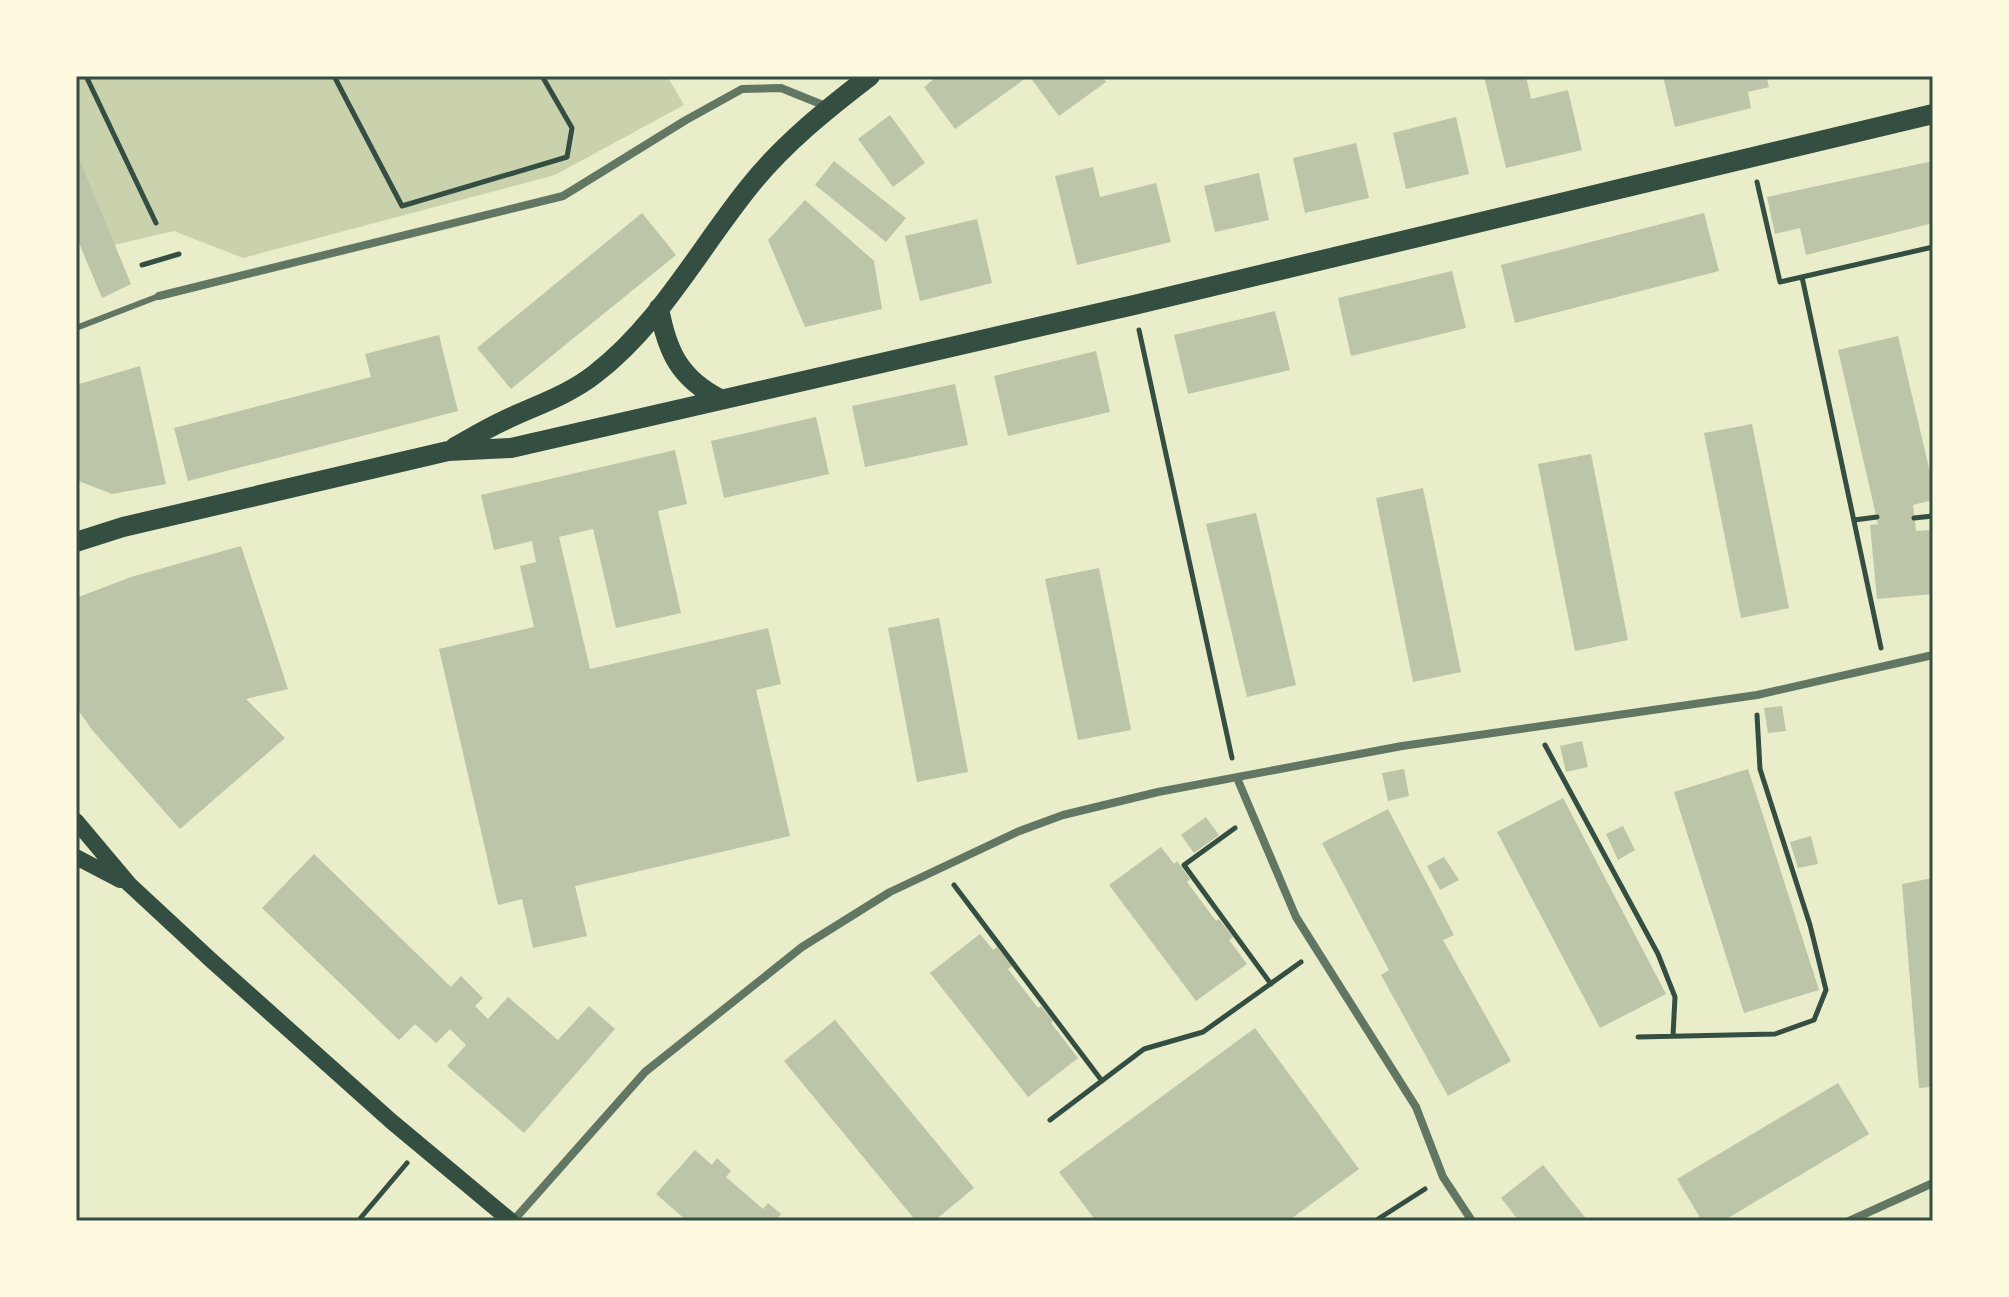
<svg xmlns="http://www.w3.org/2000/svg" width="2009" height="1297" font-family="Montserrat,sans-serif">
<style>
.green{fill:#cad2ad}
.building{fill:#bcc5a7}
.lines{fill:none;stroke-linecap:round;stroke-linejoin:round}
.path{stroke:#344e41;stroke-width:5}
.service{stroke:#617663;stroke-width:6}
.minor{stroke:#617663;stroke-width:8}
.secondary{stroke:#344e41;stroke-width:16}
.primary{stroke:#344e41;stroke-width:20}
.neatline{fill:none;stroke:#344e41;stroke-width:3}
</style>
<rect width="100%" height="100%" fill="#e9edc9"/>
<path class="green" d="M76 76H667L684 105 555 175 243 258 174 231 114 245 76 156Z"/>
<path class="building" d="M938 76H1029L955 129 924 87Z
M1029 76H1102L1106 82 1059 116Z
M1484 76H1526L1531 99 1568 90 1582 150 1506 168Z
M1663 76H1766L1769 87 1748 92 1751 108 1675 127Z
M890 115 925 163 893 187 858 139Z
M1456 117 1469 174 1406 189 1393 133Z
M1356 143 1369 198 1305 213 1293 158Z
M76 151 131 284 102 298 76 236Z
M834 161 906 218 886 242 815 185Z
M1933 161V223L1806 255 1800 228 1775 234 1767 197Z
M1093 167 1100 197 1156 183 1171 242 1077 265 1055 176Z
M1259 173 1269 220 1215 232 1204 186Z
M805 200 874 261 882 309 805 327 768 240Z
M642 213 676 255 511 389 477 348Z
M1704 213 1719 271 1515 323 1501 265Z
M977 219 992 283 920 301 905 236Z
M1452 271 1466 328 1351 356 1338 298Z
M1275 311 1290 370 1188 394 1174 335Z
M439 335 458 411 188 481 174 428 371 377 365 354Z
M1898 336 1933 485V500L1913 505 1916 531 1933 530V594L1877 599 1870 525 1878 524 1838 350Z
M1096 351 1110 412 1008 436 994 376Z
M140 366 166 484 112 494 76 480V385Z
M955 384 968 445 865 467 852 406Z
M816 417 829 474 724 498 711 441Z
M1752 424 1789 608 1741 618 1704 433Z
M675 450 687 504 658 511 681 613 616 628 593 529 559 537 590 669 768 628 781 684 756 690 790 836 575 886 587 936 533 948 522 899 498 905 439 649 534 627 520 566 536 562 532 541 494 550 481 495Z
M1591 454 1628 640 1575 651 1538 464Z
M1423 488 1461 672 1413 682 1376 498Z
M1256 513 1296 685 1247 697 1206 524Z
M241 546 288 689 246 699 285 738 180 829 93 731 76 707V598L131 577Z
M1099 568 1131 730 1078 740 1045 579Z
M939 618 968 772 917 782 888 628Z
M1782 706 1786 731 1768 733 1764 708Z
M1582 741 1588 767 1566 772 1560 746Z
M1404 769 1409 796 1388 801 1382 773Z
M1748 769 1819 990 1744 1013 1674 792Z
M1563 798 1666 994 1600 1028 1497 832Z
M1388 809 1454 935 1443 940 1511 1061 1448 1096 1381 975 1389 970 1322 843Z
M1206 817 1219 835 1194 853 1181 835Z
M1623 826 1635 850 1618 860 1606 834Z
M1811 836 1818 864 1798 868 1790 842Z
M1161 847 1174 864 1177 861 1190 879 1187 882 1216 921 1219 919 1233 937 1229 940 1247 964 1196 1001 1109 885Z
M314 854 451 987 461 976 483 998 475 1006 488 1019 508 997 558 1040 589 1006 615 1029 524 1133 447 1066 466 1045 450 1029 436 1043 415 1024 399 1040 262 908Z
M1444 857 1459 880 1440 890 1427 866Z
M1933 878V1087L1919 1088 1902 884Z
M980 934 993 950 997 947 1012 966 1008 969 1038 1008 1041 1006 1053 1021 1051 1023 1078 1058 1028 1097 930 973Z
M835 1020 974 1188 934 1221H916L784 1061Z
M1255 1028 1359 1169 1288 1221H1096L1059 1172Z
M1838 1083 1869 1134 1723 1221H1702L1677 1179Z
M695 1150 712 1165 717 1158 731 1171 726 1177 763 1209 768 1203 781 1214 775 1221H687L656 1194Z
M1543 1165 1588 1221H1519L1501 1198Z"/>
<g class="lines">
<path class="path" d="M86 76 156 223
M334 76 402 206 567 157 572 128 542 76
M1757 182 1780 282 1933 247
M142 265 179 254
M1802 277 1881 648
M1139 330 1232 758
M1914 518 1933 516
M1854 520 1877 517
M1545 745 1658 954 1675 997 1673 1036
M1235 828 1184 865 1271 984
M954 885 1102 1081
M1638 1037 1775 1034 1814 1020 1826 990 1810 925 1760 769 1757 715
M1050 1120 1144 1049 1203 1032 1301 962
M358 1221 407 1163
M1375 1221 1425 1189"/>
<path class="service" d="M76 328 159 296"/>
<path class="minor" d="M159 296 563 196 686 120 742 89 781 88 828 107
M1237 778 1296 917 1416 1107 1443 1177 1472 1221
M513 1221 645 1072 802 947 890 892 1017 832 1063 815 1158 792 1402 746 1757 695 1933 655
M1849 1221 1933 1183"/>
<path class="secondary" d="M76 821 129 884 212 961 391 1121 511 1221
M76 857 120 880"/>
<path class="primary" d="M659 308C667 351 679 378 720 399
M455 447C471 438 486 429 503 421 534 406 567 396 595 374 659 325 699 249 749 187 783 144 827 109 870 76
M76 542 123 527 448 451 511 448 1134 305 1933 114"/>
</g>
<rect width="2009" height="1297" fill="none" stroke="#fefae0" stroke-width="156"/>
<rect x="78" y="78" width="1853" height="1141" class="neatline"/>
</svg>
